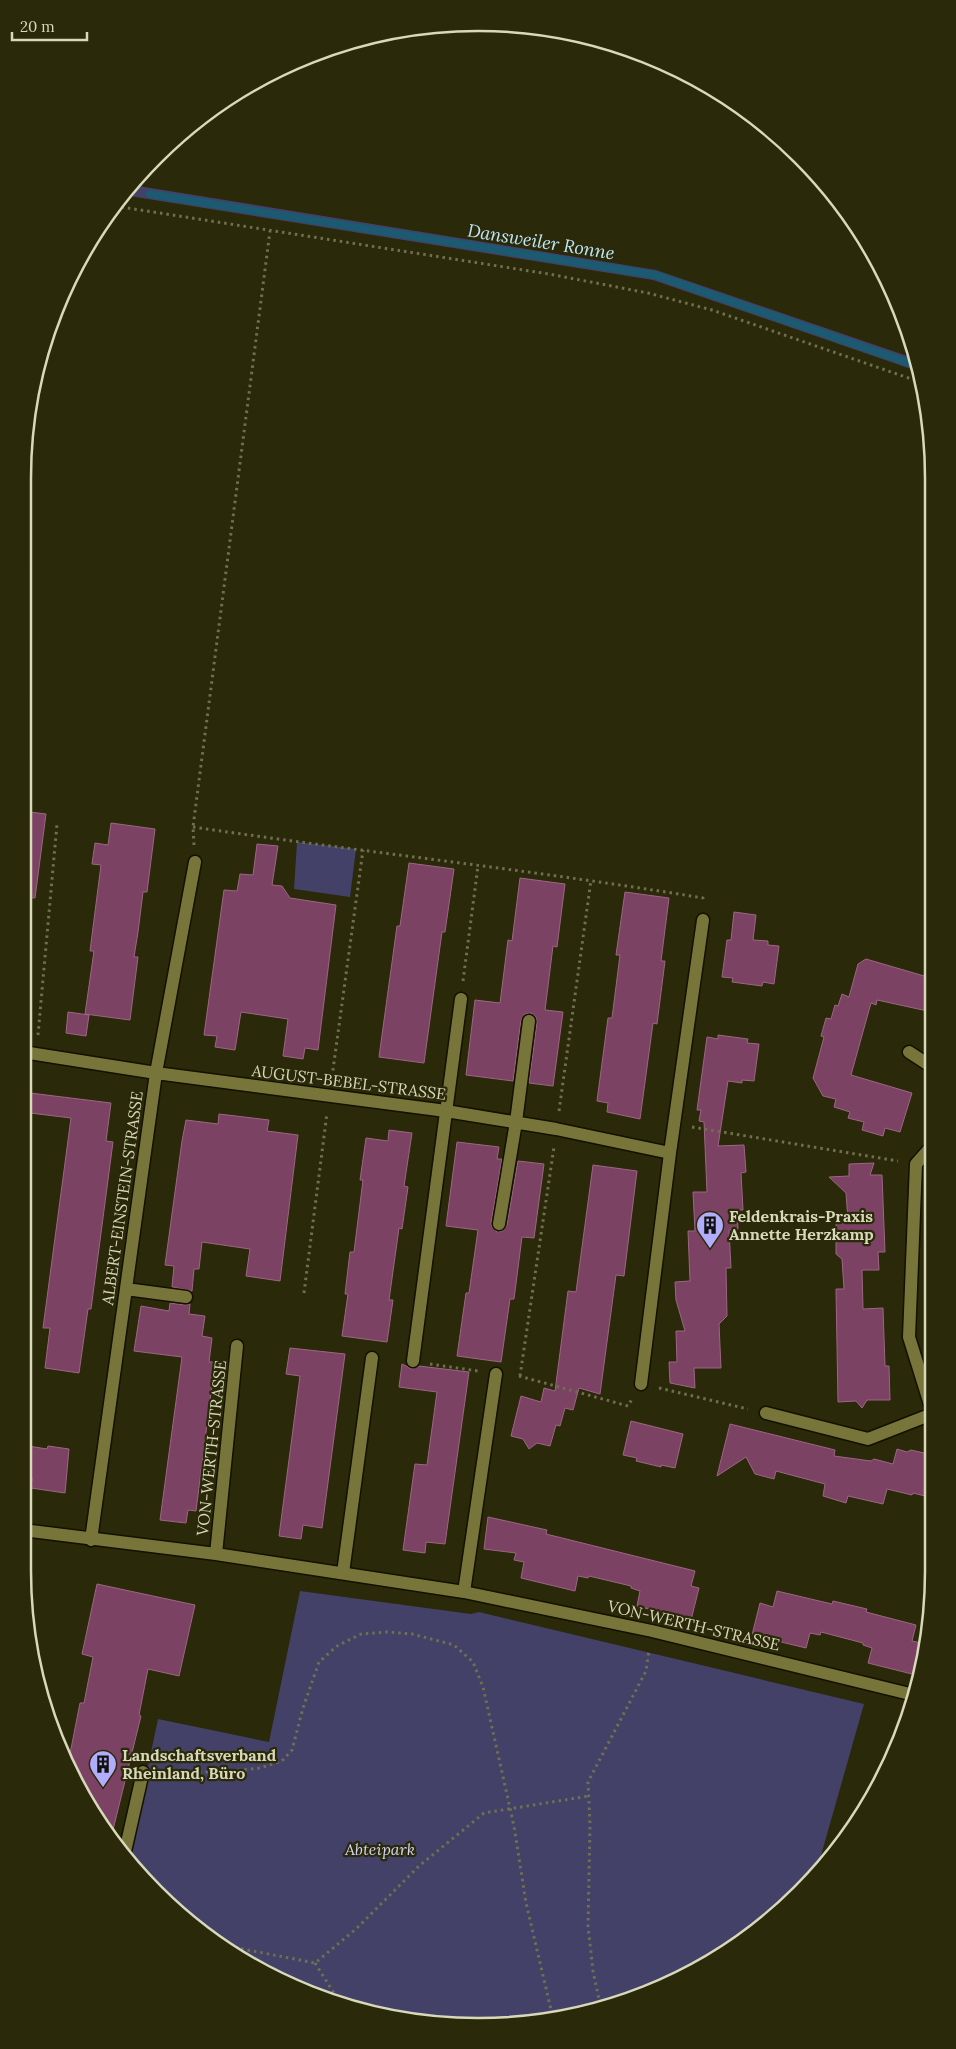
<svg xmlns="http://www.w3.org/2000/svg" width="956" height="2049" font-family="Lora,serif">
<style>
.green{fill:#434167}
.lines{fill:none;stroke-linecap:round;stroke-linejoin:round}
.stream{stroke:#1b5a71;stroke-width:8}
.building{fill:#7c4263;stroke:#9c6683}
.minor-casing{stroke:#131100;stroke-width:15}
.path{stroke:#706f50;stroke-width:3;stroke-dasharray:2.5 4;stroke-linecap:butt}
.minor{stroke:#78753a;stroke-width:12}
.labels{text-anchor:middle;stroke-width:4.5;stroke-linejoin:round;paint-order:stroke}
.street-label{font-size:16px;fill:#d8d8ba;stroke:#2a2909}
.poi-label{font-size:16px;font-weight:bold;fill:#d8d8ba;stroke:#2a2909;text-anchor:start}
.park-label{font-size:16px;font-style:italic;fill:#d4d3f6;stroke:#2a2909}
.water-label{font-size:18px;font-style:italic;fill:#bee6f7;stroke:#2a2909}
.rim{fill:none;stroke:#d8d8ba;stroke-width:2.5}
</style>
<rect width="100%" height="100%" fill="#2a2909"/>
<path class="green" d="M132 185 656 270 913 358 917 371 653 280 123 195Z
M297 842 356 849 350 897 294 889Z
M300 1591 471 1614 479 1612 864 1704 820 1859 827 1861 820 1872 755 1933 680 1979 537 2023 389 2018 250 1965 177 1913 128 1861 158 1719 269 1742Z"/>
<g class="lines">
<path class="stream" d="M150 194 655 275 915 365"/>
</g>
<path class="building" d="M22 811 46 814 35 898 22 897Z
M111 823 155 829 147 892H143L138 932 134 957H138L130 1020 85 1014 94 951H90L101 865 92 864 95 843 108 845Z
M257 844 278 846 272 885 282 886 290 898 336 905 318 1050 305 1048 303 1059 283 1056 288 1019 241 1012 235 1050 215 1047 217 1036 204 1035 224 890 237 891 240 874 253 875Z
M409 863 454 869 445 932H442L424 1063 379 1057 397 926H400Z
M520 878 565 884 557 947 553 946 545 1010 563 1012 553 1086 529 1083 537 1022 536 1017 531 1013 525 1014 521 1020 513 1081 466 1075 475 1000 500 1003 508 940 512 941Z
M625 892 669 898 661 961H665L657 1024 653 1023 640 1119 607 1112 608 1103 597 1101 608 1018H612L620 955H616Z
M734 912 756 915 753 940 768 941V945L779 946 774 984 763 982 762 986 732 982 733 978 722 977 727 940H731Z
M866 959 931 978 932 1012 877 1000 876 1005 871 1003 851 1075 912 1093 900 1132 885 1128 883 1136 862 1130 864 1122 848 1118 850 1112 834 1107 836 1099 823 1096 813 1078 824 1037 821 1036 826 1018 831 1019 835 1005 838 1006 842 994 849 997 858 964Z
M68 1012 89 1015 86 1036 66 1033Z
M718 1035 748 1039 747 1043 759 1044 754 1081 742 1080V1083L728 1081 718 1146 744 1145 746 1172 741 1173 743 1210H737L738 1229 729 1230 731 1268H726L727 1316 719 1324 721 1368H694L695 1388 670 1383 669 1362H677L676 1331H685L676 1300 675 1282 690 1281 688 1231H695L693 1192H707L704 1122 699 1121 701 1110H697L707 1037 718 1039Z
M22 1092 111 1103 106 1141 113 1142 91 1309H88L79 1373 45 1368 50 1328H43L71 1118 22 1112Z
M219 1114 269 1120 267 1131 298 1135 280 1281 246 1276 250 1249 202 1242 199 1269H194L192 1291 172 1287 174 1266 165 1265 182 1141 186 1120 218 1124Z
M389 1130 412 1133 404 1186 408 1187 402 1229 399 1228 389 1300H393L387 1342 342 1336 348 1294H345L350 1252H354L363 1180H360L366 1138 388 1141Z
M457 1142 499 1147 497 1159H502L491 1223 492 1227 497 1232 502 1231 507 1225 518 1161 544 1164 534 1238 522 1237 514 1299H510L501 1362 457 1356 466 1293H469L478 1230 446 1226Z
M874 1163 870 1175H882L885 1252H878L879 1270H862L863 1309 883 1308 885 1366H889L890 1400H867L862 1408 856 1401 838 1402 836 1289H844L842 1259 836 1254V1221H848L846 1193 829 1177 849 1176V1164Z
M593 1165 637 1171 624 1276 616 1275 600 1394 579 1388 573 1410 565 1408 560 1426 556 1425 550 1446 537 1443 529 1449 523 1439 511 1436 521 1396 541 1402 544 1388 555 1391 568 1291 576 1292Z
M170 1303 185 1305 190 1304 189 1314 205 1316 202 1336 212 1338 209 1362H215L196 1511 188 1510 186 1523 160 1520 182 1357 134 1351 141 1306 169 1311Z
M290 1348 345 1354 322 1528 303 1525 301 1539 279 1536 300 1376 286 1374Z
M402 1364 412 1369 419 1366 469 1372 445 1544 426 1542 425 1553 403 1550 415 1464 427 1465 437 1392 399 1387Z
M631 1421 683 1434 675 1468 661 1465V1467L636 1461 637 1458 623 1455Z
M730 1424 835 1450 834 1456 871 1461 874 1459 893 1464 897 1449 907 1452 911 1450 933 1455V1498L913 1493 912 1495 887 1489 883 1504 848 1496 846 1503 823 1496 825 1484 776 1471 774 1479 755 1474 746 1457 717 1476Z
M22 1445 47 1449 48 1446 69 1449 65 1493 31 1488 32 1478 22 1477Z
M488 1517 547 1530 546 1534 695 1571 691 1586 699 1588 691 1620 637 1606 640 1591 631 1588V1586L589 1576 588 1578 578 1576 575 1591 521 1578 524 1562 514 1560 516 1553 484 1549Z
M97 1584 195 1605 179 1676 148 1669 139 1715 141 1716 111 1838 69 1759 80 1703H84L93 1657 82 1654Z
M777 1591 832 1604 833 1601 867 1609 866 1612 916 1625 912 1641 926 1644 925 1660 920 1676 868 1663 872 1648 863 1645V1643L821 1632 820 1635 810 1633 806 1648 752 1635 760 1603 773 1607Z"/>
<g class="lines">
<g class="minor-casing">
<path id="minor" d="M23 1052 156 1073 446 1111 556 1129 670 1153
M909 1052 932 1067
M932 1146 916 1164 909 1337 933 1414
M499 1224 516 1122 529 1021
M126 1289 186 1297
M413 1361 461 999
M641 1384 670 1153 703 920
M766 1413 868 1439 932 1414
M23 1530 216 1554 464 1592 652 1631 914 1695
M91 1540 156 1073 195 862
M216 1554 237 1346
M343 1573 372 1358
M464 1592 496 1374
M124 1856 143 1772"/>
</g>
<path class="path" d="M115 206 549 274 648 293 712 310 920 382
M193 827C363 852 533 870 703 898V903
M194 845 193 827 270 231
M463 981 478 866
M38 1035 57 824
M332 1077 363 850
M559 1111 591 880
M692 1127 898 1161
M304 1293 327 1113
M430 1364 478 1371
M519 1376 628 1406 632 1399
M520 1376 554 1147
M659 1388 748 1409
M160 1773H187L243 1770 260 1768 282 1761 292 1750 303 1708 319 1662 337 1646 361 1634 387 1632 412 1634 454 1645 473 1662 483 1687 514 1826 526 1903 553 2018
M222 1945 315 1963 356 1929 419 1866 484 1813 589 1796
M315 1963 337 1998
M600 2004 593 1971 588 1926 590 1825 588 1782 646 1671 649 1650"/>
<use href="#minor" class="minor"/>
</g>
<defs>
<g id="building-pin" transform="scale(1.4375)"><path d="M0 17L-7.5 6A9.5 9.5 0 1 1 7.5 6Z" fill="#b1adfa" stroke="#2a2909"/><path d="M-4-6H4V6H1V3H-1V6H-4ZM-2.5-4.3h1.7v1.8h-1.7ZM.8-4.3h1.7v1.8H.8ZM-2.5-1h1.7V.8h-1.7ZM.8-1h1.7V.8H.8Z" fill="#111"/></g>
</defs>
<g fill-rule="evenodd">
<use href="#building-pin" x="710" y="1225"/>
<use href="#building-pin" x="103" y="1764"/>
</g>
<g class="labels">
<g class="street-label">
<text transform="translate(349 1082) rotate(7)" y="6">AUGUST-BEBEL-STRASSE</text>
<text transform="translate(122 1198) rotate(-82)" y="6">ALBERT-EINSTEIN-STRASSE</text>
<text transform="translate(211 1448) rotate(-84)" y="6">VON-WERTH-STRASSE</text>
<text transform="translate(694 1625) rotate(13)" y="6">VON-WERTH-STRASSE</text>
</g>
<g class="poi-label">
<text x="729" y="1222">Feldenkrais-Praxis<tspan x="729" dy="18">Annette Herzkamp</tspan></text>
<text x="122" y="1761">Landschaftsverband<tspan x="122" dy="18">Rheinland, Büro</tspan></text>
</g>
<g class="park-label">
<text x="380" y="1855">Abteipark</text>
</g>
<g class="water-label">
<text transform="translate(541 242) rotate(9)" y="6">Dansweiler Ronne</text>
</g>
</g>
<path d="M0 0H956V2049H0ZM478 31H478A447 447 0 0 1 925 478V1571A447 447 0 0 1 478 2018H478A447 447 0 0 1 31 1571V478A447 447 0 0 1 478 31Z" fill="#2a2909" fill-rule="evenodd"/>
<path class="rim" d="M478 31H478A447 447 0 0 1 925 478V1571A447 447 0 0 1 478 2018H478A447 447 0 0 1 31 1571V478A447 447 0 0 1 478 31Z"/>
<path d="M12 32v8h75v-8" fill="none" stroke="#d8d8ba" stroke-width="2.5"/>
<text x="20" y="32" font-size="15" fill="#d8d8ba" stroke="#2a2909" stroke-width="4" paint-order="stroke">20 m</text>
</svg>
